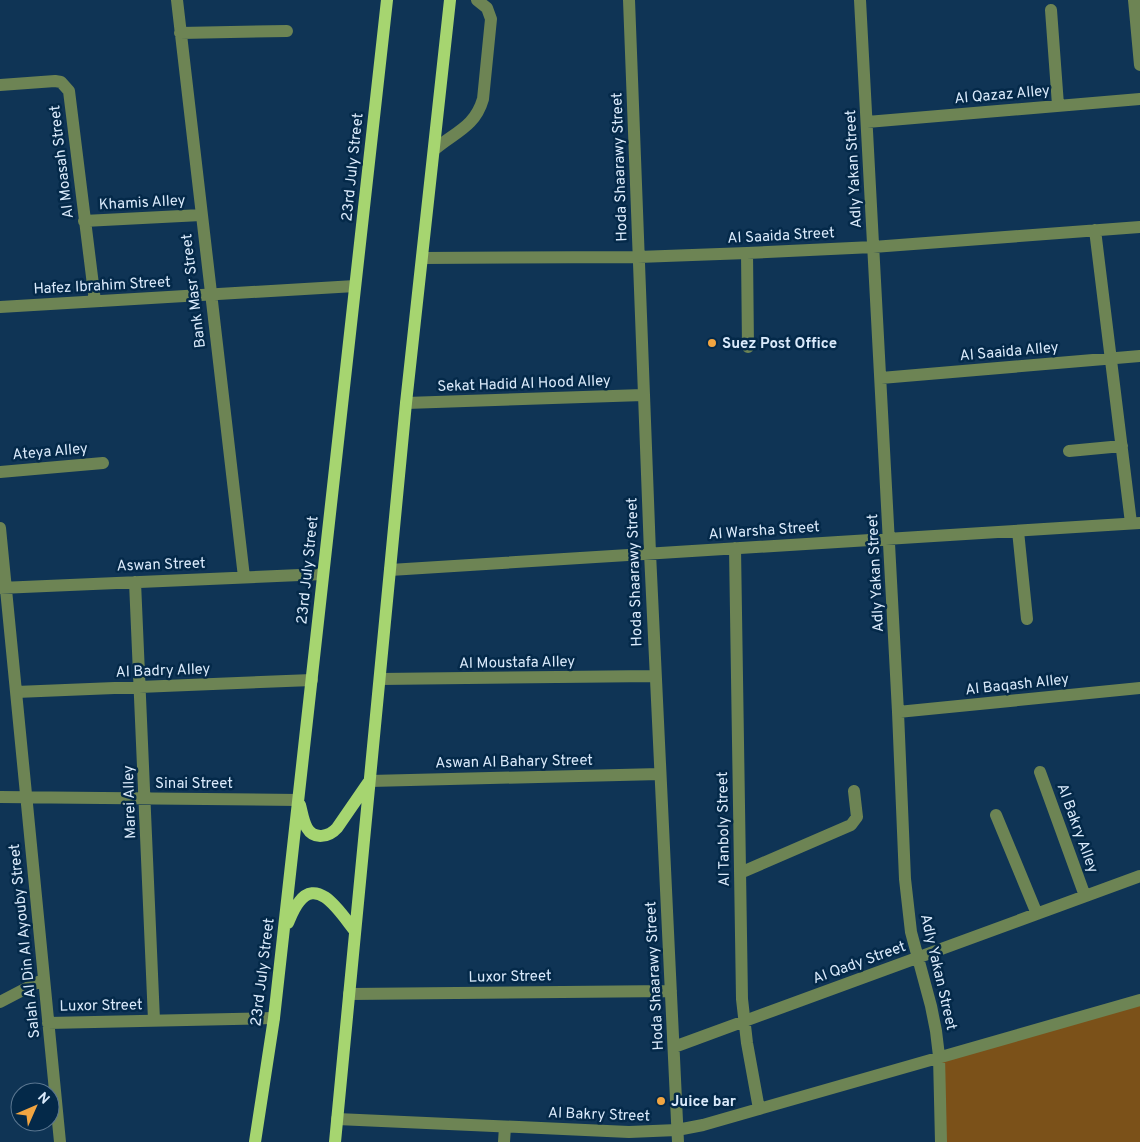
<svg xmlns="http://www.w3.org/2000/svg" width="1140" height="1142" font-family="Overpass,sans-serif">
<style>
.green{fill:#7b5119}
.lines{fill:none;stroke-linecap:round;stroke-linejoin:round}
.minor{stroke:#6d8454;stroke-width:12}
.major{stroke:#a6d570;stroke-width:12}
.poi-dot{fill:#f2a541;stroke:#042949;stroke-width:2}
.labels{text-anchor:middle;stroke-width:5;stroke-linejoin:round;paint-order:stroke}
.street-label{font-size:15px;fill:#daeafb;stroke:#042949}
.poi-label{font-size:15px;font-weight:bold;fill:#daeafb;stroke:#042949;text-anchor:start}
</style>
<rect width="100%" height="100%" fill="#0f3455"/>
<path class="green" d="M1140 1004V1142H941L940 1057Z"/>
<g class="lines">
<path class="minor" d="M177 0 244 577
M629 0 650 553 678 1142
M860 0 898 712 905 879 911 932 931 1006 936 1031 939 1056 941 1142
M1134 0 1140 65
M1051 10 1058 105
M180 33 287 31
M0 85 55 81 61 82 69 91 95 301
M867 122 1140 99
M434 150C455 132 475 127 483 99L491 19 487 8 477 0
M84 221 201 215
M1095 230 1131 523
M747 253 748 347
M422 258 638 257 747 253 873 247 1140 227
M0 307 355 286
M881 378 1140 356
M406 403 643 395
M1069 451 1122 446
M0 472 103 463
M0 528 60 1142
M1018 531 1027 619
M735 548 742 999 747 1043 759 1109
M390 570 1140 523
M135 582 154 1020
M0 588 323 574
M380 679 655 676
M16 692 312 680
M898 712 1140 688
M1040 772 1085 896
M370 781 660 774
M0 797 298 800
M996 815 1037 914
M740 873 851 825 857 817 854 791
M349 994 671 991
M0 1002 44 979
M48 1023 274 1018
M674 1047 1140 876
M337 1119 629 1132 677 1130 703 1125 1140 1000
M504 1142 505 1127"/>
<path class="major" d="M300 805C302 812 303 821 307 828 314 840 329 837 337 828L368 783
M288 923C291 916 294 908 299 902 319 875 343 917 355 931
M255 1142 274 1018 387 0
M335 1142 406 403 450 0"/>
</g>
<g class="poi-dot">
<circle cx="712" cy="343" r="5"/>
<circle cx="661" cy="1101" r="5"/>
</g>
<g class="labels">
<g class="street-label">
<text transform="translate(1002 94) rotate(-5)" y="5">Al Qazaz Alley</text>
<text transform="translate(61 162) rotate(-97)" y="5">Al Moasah Street</text>
<text transform="translate(352 167) rotate(-84)" y="5">23rd July Street</text>
<text transform="translate(619 167) rotate(-92)" y="5">Hoda Shaarawy Street</text>
<text transform="translate(853 169) rotate(-93)" y="5">Adly Yakan Street</text>
<text transform="translate(142 202) rotate(-3)" y="5">Khamis Alley</text>
<text transform="translate(781 235) rotate(-3)" y="5">Al Saaida Street</text>
<text transform="translate(102 285) rotate(-3)" y="5">Hafez Ibrahim Street</text>
<text transform="translate(193 291) rotate(-97)" y="5">Bank Masr Street</text>
<text transform="translate(1009 351) rotate(-5)" y="5">Al Saaida Alley</text>
<text transform="translate(524 383) rotate(-2)" y="5">Sekat Hadid Al Hood Alley</text>
<text transform="translate(50 451) rotate(-5)" y="5">Ateya Alley</text>
<text transform="translate(764 530) rotate(-4)" y="5">Al Warsha Street</text>
<text transform="translate(161 564) rotate(-2)" y="5">Aswan Street</text>
<text transform="translate(307 570) rotate(-84)" y="5">23rd July Street</text>
<text transform="translate(634 572) rotate(-92)" y="5">Hoda Shaarawy Street</text>
<text transform="translate(875 573) rotate(-93)" y="5">Adly Yakan Street</text>
<text transform="translate(517 662) rotate(-1)" y="5">Al Moustafa Alley</text>
<text transform="translate(163 670) rotate(-2)" y="5">Al Badry Alley</text>
<text transform="translate(1017 684) rotate(-6)" y="5">Al Baqash Alley</text>
<text transform="translate(514 761) rotate(-1)" y="5">Aswan Al Bahary Street</text>
<text x="194" y="788">Sinai Street</text>
<text transform="translate(129 802) rotate(-92)" y="5">Marei Alley</text>
<text transform="translate(1078 828) rotate(70)" y="5">Al Bakry Alley</text>
<text transform="translate(723 829) rotate(-91)" y="5">Al Tanboly Street</text>
<text transform="translate(24 941) rotate(-96)" y="5">Salah Al Din Al Ayouby Street</text>
<text transform="translate(859 962) rotate(-20)" y="5">Al Qady Street</text>
<text transform="translate(262 972) rotate(-83)" y="5">23rd July Street</text>
<text transform="translate(939 972) rotate(77)" y="5">Adly Yakan Street</text>
<text transform="translate(510 976) rotate(-1)" y="5">Luxor Street</text>
<text transform="translate(654 976) rotate(-93)" y="5">Hoda Shaarawy Street</text>
<text transform="translate(101 1005) rotate(-1)" y="5">Luxor Street</text>
<text transform="translate(599 1114) rotate(2)" y="5">Al Bakry Street</text>
</g>
<g class="poi-label">
<text x="722" y="348">Suez Post Office</text>
<text x="671" y="1106">Juice bar</text>
</g>
</g>
<g transform="translate(35 1107) rotate(45)"><circle r="24" fill="#042949" stroke="#5a7690"/>
<path d="M0-4L9 19L0 12L-9 19Z" fill="#f2a541"/>
<text y="-8" font-size="14" font-weight="bold" text-anchor="middle" fill="#daeafb">N</text>
</g>
</svg>
